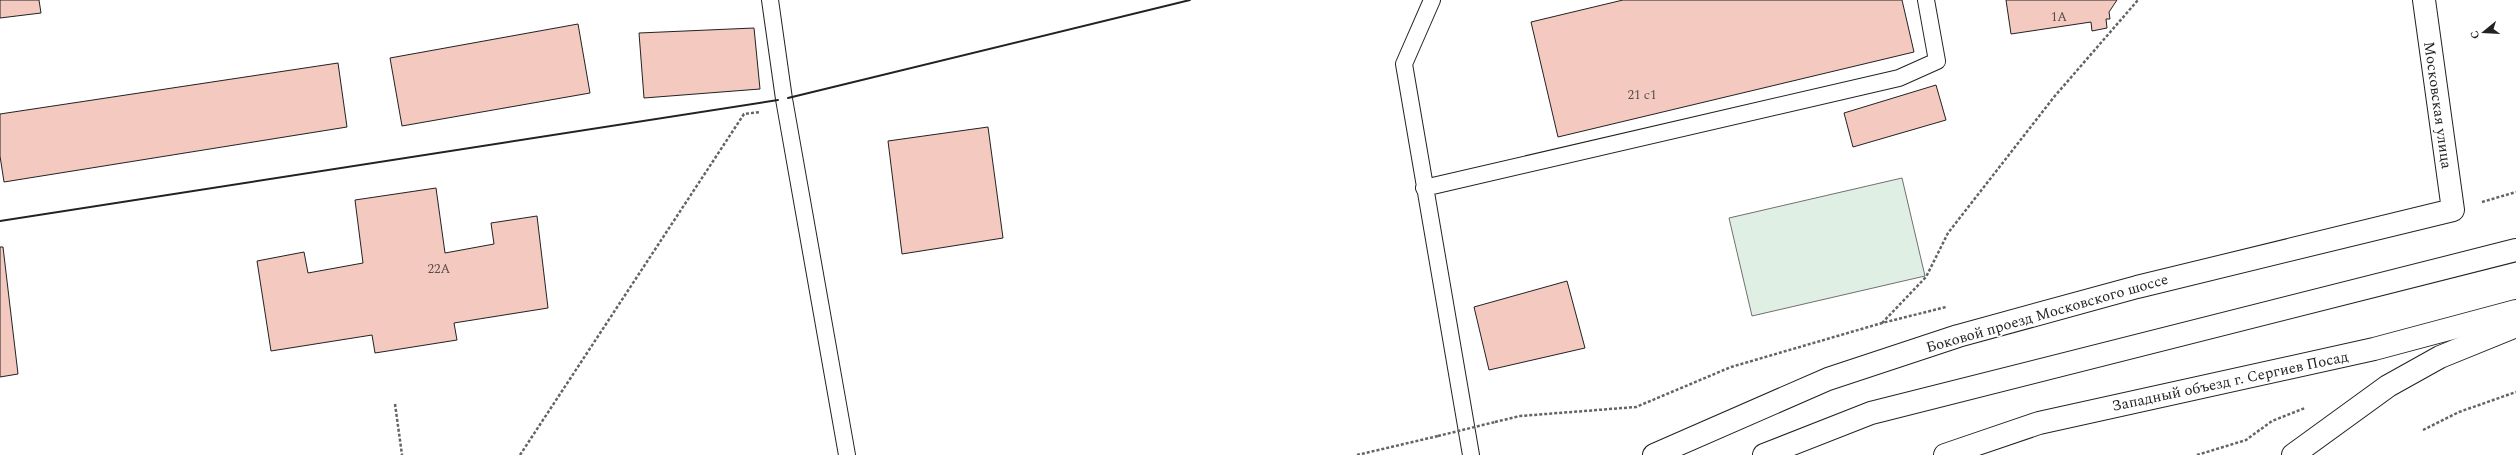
<svg xmlns="http://www.w3.org/2000/svg" width="2516" height="455" font-family="Spectral,serif">
<style>
.green{fill:#e0efe3;stroke:#6f6f6f}
.building{fill:#f3c9c0;stroke:#222}
.lines{fill:none;stroke-linecap:round;stroke-linejoin:round}
.lane-casing{stroke:#222;stroke-width:18}
.street-casing{stroke:#222;stroke-width:24}
.secondary-casing{stroke:#222;stroke-width:24}
.primary-casing{stroke:#222;stroke-width:24}
.path{stroke:#646464;stroke-width:2.5;stroke-dasharray:3 2;stroke-linecap:butt}
.lane{stroke:#fff;stroke-width:16}
.street{stroke:#fff;stroke-width:22}
.secondary{stroke:#fff;stroke-width:22}
.primary{stroke:#fff;stroke-width:22}
.path-bridge{stroke:#646464;stroke-width:2.5;stroke-dasharray:3 2;stroke-linecap:butt}
.wall{stroke:#222;stroke-width:2}
.labels{text-anchor:middle;stroke-width:3;stroke-linejoin:round;paint-order:stroke}
.number-label{font-size:13px;fill:#564c4a}
.street-label{font-size:15px;fill:#222;stroke:#fff}
</style>
<rect width="100%" height="100%" fill="#fff"/>
<path class="green" d="M1902 178 1925 276 1752 316 1729 218Z"/>
<path class="building" d="M0 0H39L41 13 0 18Z
M1623 0H1902L1914 52 1558 137 1531 22Z
M2006 0H2117L2109 12 2110 19H2106L2107 28 2092 31 2091 22 2011 34Z
M578 24 590 93 402 126 390 58Z
M754 28 760 89 644 98 639 33Z
M338 63 347 127 4 182 0 156V114Z
M1936 85 1946 120 1853 147 1844 113Z
M988 127 1003 238 902 254 888 141Z
M436 188 445 253 494 244 491 223 537 216 548 308 454 323 457 340 375 353 372 335 271 351 257 261 304 252 308 273 363 263 355 200Z
M0 247H3L18 374 0 377Z
M1567 281 1585 348 1489 370 1474 307Z"/>
<g class="lines">
<g class="lane-casing">
<path id="lane" d="M770 0 784 99 847 455
M1432 0 1404 64 1471 455
M1424 188 1899 78 1937 61 1926 0"/>
</g>
<g class="street-casing">
<path id="street" d="M1654 455 1828 379 1958 336 2137 287 2453 210 2424 0"/>
</g>
<g class="secondary-casing">
<path id="secondary" d="M2293 455 2388 386 2440 357 2516 326"/>
</g>
<g class="primary-casing">
<path id="primary" d="M1764 455 1871 413 2516 250
M1945 455 2039 423 2374 349 2516 311"/>
</g>
<path class="path" d="M2482 202 2516 192
M1882 323 1926 277 1948 233 2054 97 2138 0
M395 404 402 455
M1495 422 1520 416 1636 407 1731 367 1882 323 1946 307
M2423 430 2459 412 2516 392
M520 455 744 114 760 112
M1357 455 1438 436
M2197 455 2246 440 2272 421 2305 408"/>
<use href="#lane" class="lane"/>
<use href="#street" class="street"/>
<use href="#secondary" class="secondary"/>
<use href="#primary" class="primary"/>
<path class="path-bridge" d="M1438 436 1495 422"/>
<path class="wall" d="M788 98 1190 0
M0 221 778 100"/>
</g>
<g class="labels">
<g class="number-label">
<text x="2059" y="21">1А</text>
<text x="1642" y="99">21 с1</text>
<text x="439" y="273">22А</text>
</g>
<g class="street-label">
<text transform="translate(2438 105) rotate(82)" y="5">Московская улица</text>
<text transform="translate(2047 313) rotate(-16)" y="5">Боковой проезд Московского шоссе</text>
<text transform="translate(2230 381) rotate(-12)" y="5">Западный объезд г. Сергиев Посад</text>
</g>
</g>
<g transform="translate(2484 32) rotate(252)" stroke="#ffffff" stroke-width="3" paint-order="stroke">
<path d="M0-3L7 15L0 10L-7 15Z" fill="#222222"/>
<text y="-6" font-size="11" font-weight="bold" text-anchor="middle" fill="#222222">С</text>
</g>
</svg>
